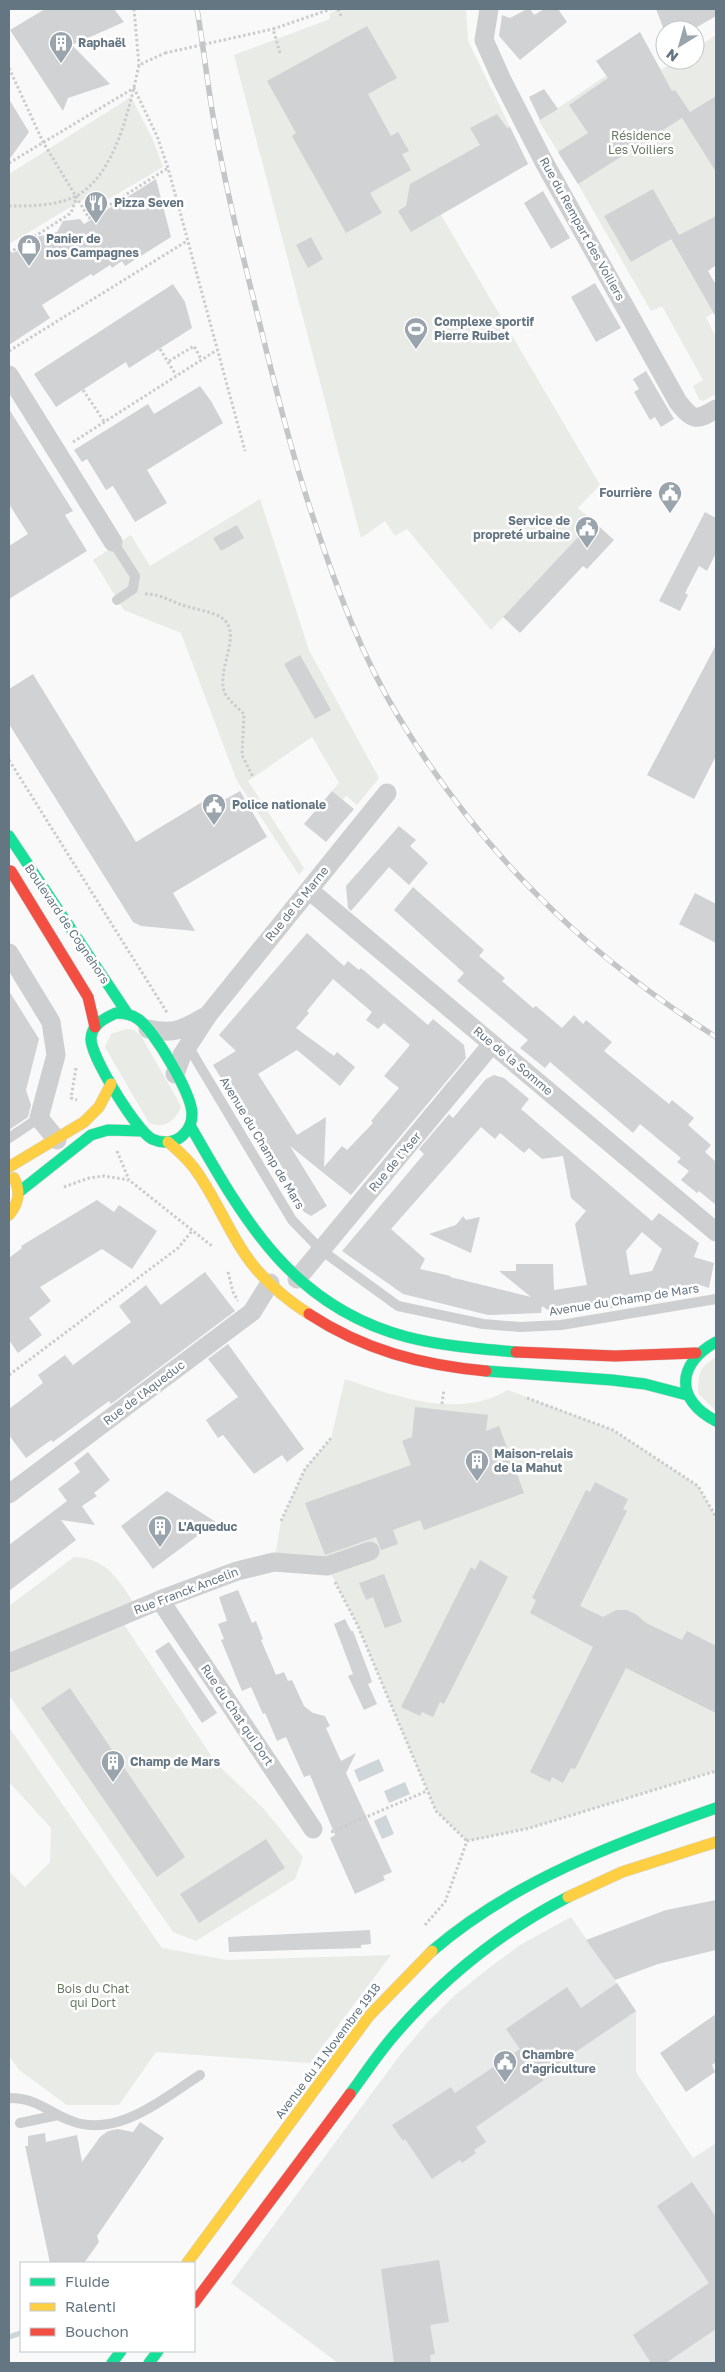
<svg xmlns="http://www.w3.org/2000/svg" width="725" height="2372" font-family="'Golos Text',sans-serif">
<style>
.built{fill:#e8e9e9}
.green{fill:#e8ebe6}
.water{fill:#ced6d9}
.lines{fill:none;stroke-linecap:round;stroke-linejoin:round}
.stream{stroke:#ced6d9;stroke-width:5.5}
.building{fill:#d0d2d3;fill-rule:evenodd}
.fast-casing{stroke:#d5d6d7;stroke-width:12}
.slow-casing{stroke:#d5d6d7;stroke-width:12}
.jam-casing{stroke:#d5d6d7;stroke-width:12}
.path{stroke:#cbcccd;stroke-width:3;stroke-dasharray:2.5 2.5;stroke-linecap:butt}
.lane{stroke:#cecfd0;stroke-width:10}
.street{stroke:#cecfd0;stroke-width:19}
.fast{stroke:#16e098;stroke-width:11}
.slow{stroke:#ffcf43;stroke-width:11}
.jam{stroke:#f24e42;stroke-width:11}
.rail-casing{stroke:#c3c5c6;stroke-width:5.5}
.rail{stroke:#fff;stroke-width:4;stroke-dasharray:11;stroke-linecap:butt}
.path-bridge{stroke:#cbcccd;stroke-width:3;stroke-dasharray:2.5 2.5;stroke-linecap:butt}
.labels{text-anchor:middle;stroke-width:5;stroke-linejoin:round;paint-order:stroke}
.poi-label{font-size:12px;font-weight:bold;fill:#657683;stroke:#fff;text-anchor:start}
.park-label{font-size:12px;fill:#687a64;stroke:#fff}
.street-label{font-size:12px;fill:#657683;stroke:#fff}
</style>
<rect width="100%" height="100%" fill="#f9f9f9"/>
<path class="built" d="M571 1917 636 2011V2072L693 2158 716 2143V2363H338L231 2283 400 2055 427 2023 455 1995 489 1968 520 1945Z"/>
<path class="green" d="M338 9H466L468 41 528 164 441 215 600 485 578 508 593 521 491 630 407 529 395 536 385 521 361 538 234 55 330 19 329 14Z
M716 35V216L671 240 714 313 706 317 716 338V394L703 401 699 399 693 386 703 380 662 306 651 311 578 184 539 121 648 47 661 70 677 60H695V49Z
M131 97 153 140 163 167 90 210 84 199 9 244V174Z
M260 499 309 650 379 778 357 805 346 796 343 800 332 791 339 783 312 737 248 781 304 868 299 875 237 781 181 633 124 610 93 560 131 535 150 566Z
M126 1029 134 1030 141 1036 181 1106C176 1121 165 1129 149 1123L105 1047 111 1034Z
M716 1357V1411L698 1393C699 1373 698 1368 716 1357Z
M345 1379C395 1396 458 1420 508 1390L613 1430 698 1486 716 1517V1771L530 1828 467 1841 436 1811 357 1624 327 1566 274 1562 281 1521 305 1469 331 1438Z
M74 1557C109 1558 120 1583 138 1609L119 1617 216 1763 263 1808 303 1857 295 1879 196 1941 173 1932 9 1695V1606Z
M9 1727 162 1948 227 1960 391 1955 310 2063 156 2052 119 2105H67L19 2070 9 2056V1871L25 1887 50 1862 51 1828 9 1782Z"/>
<path class="water" d="M379 1759 384 1771 359 1782 354 1770Z
M405 1782 410 1794 389 1803 384 1791Z
M386 1815 394 1834 382 1839 374 1821Z"/>
<g class="lines">
<path class="stream" d="M9 2337 21 2333"/>
</g>
<path class="building" d="M45 9H114L124 22 72 45 110 84 68 98 63 111 10 30Z
M527 9H530L534 15 544 9H558L567 22 520 60 499 36 502 15 510 18Z
M656 9H716V16L692 30H664Z
M367 26 397 78 368 94 391 136 398 132 409 151 402 154 411 170 370 193 382 213 346 233 292 136 296 133 267 81Z
M640 32 672 91 675 90 690 112 716 96V172L682 118 578 184 558 152 588 133 569 105 608 78 596 61Z
M544 89 558 109 540 120 529 97Z
M9 99 29 132 9 160Z
M497 114 507 128 510 127 528 164 411 232 398 211 406 206 410 184 480 145 470 128Z
M156 179 171 237 125 266 122 261 112 268 110 265 93 276 91 274 42 305 50 318 9 345V254L26 248 37 237 57 232 63 221 80 219 84 224Z
M653 189 679 235 716 216V265L708 271 716 285V317L671 239 631 262 604 216Z
M543 191 570 238 551 249 524 203Z
M311 237 323 259 308 268 296 245Z
M595 283 621 328 596 342 571 297Z
M173 284 185 302 192 328 129 368 126 362 56 407 34 374Z
M646 371 674 419 661 427 655 417 650 420 634 392 639 389 633 379Z
M200 386 211 401 223 423 147 470 167 503 135 522 113 486 106 490 87 459 82 462 74 450 148 404 154 414Z
M9 409 73 511 65 515 87 551 9 599V546L28 534 9 504Z
M705 512 716 518V553L707 571 699 566 685 593 688 595 680 611 659 601Z
M593 521 614 540 587 569 583 566 520 633 503 617Z
M237 525 244 538 221 551 213 538Z
M716 645V756L694 799 647 775Z
M300 655 331 710 315 719 284 664Z
M33 674 136 842 207 799 215 805 240 791 267 837 173 893 195 931 141 926 133 922 9 724V689Z
M332 791 354 809 326 842 304 824Z
M399 826 416 840 410 846 428 863 409 885 389 867 351 911 348 908 346 886Z
M413 887 484 950 479 956 505 978 502 981 533 1008 536 1006 562 1028 574 1015 583 1024 586 1020 612 1042 604 1051 669 1104 672 1100 694 1118 688 1125 711 1145 705 1152 716 1162V1205L699 1191 697 1193 681 1180 689 1171 677 1162 681 1158 640 1124 633 1133 550 1062 545 1068 520 1048 528 1040 457 981 464 973 394 910Z
M695 893 716 904V943L679 924Z
M307 933 344 966 348 961 359 970 361 968 428 1025 433 1019 464 1045 466 1058 351 1195 290 1146 327 1206 311 1216 304 1212 289 1188 293 1185 279 1162 274 1164 213 1065 236 1051 219 1035ZM333 979 372 1012 366 1020 378 1029 384 1023 410 1045 384 1076 399 1088 371 1121 373 1123 347 1150 342 1146 324 1167 326 1117 297 1135 258 1074 297 1050 340 1086 355 1067 337 1052 334 1056 296 1028 309 1013 307 1011Z
M9 991 39 1039 26 1090 31 1105 28 1117 9 1130Z
M494 1075 504 1078 529 1099 521 1109 652 1221 659 1213 699 1243 694 1257 714 1263 709 1288 697 1284 683 1291 658 1293 622 1301 623 1306 600 1310V1306L577 1310H548L542 1306 541 1313 488 1315 403 1294 342 1251 424 1154 419 1149 449 1114 453 1118 486 1079ZM481 1127 495 1139 500 1133 524 1153 529 1148 542 1159 563 1156 571 1198 586 1211 575 1224 587 1285 554 1290 553 1264H516V1271H499L531 1297 450 1277 451 1276 420 1269 425 1259 391 1229ZM642 1232 662 1249 652 1271 630 1275 626 1251Z
M97 1200 114 1212 119 1205 157 1231 132 1269 102 1249 40 1287 51 1301 29 1318 42 1335 18 1353 9 1340V1258L22 1248 21 1246Z
M463 1216 466 1220 480 1217 471 1253 429 1234 456 1225Z
M205 1272 235 1311 111 1404 109 1401 53 1442 51 1440 26 1458 9 1435V1409L43 1383 38 1375 65 1355 73 1365 131 1322 119 1306 146 1285 161 1305Z
M228 1344 304 1449 287 1462 282 1455 254 1474 223 1435 218 1438 206 1420 238 1397 208 1359Z
M415 1407 488 1415 486 1431 499 1426 524 1493 424 1530 420 1520 393 1530 398 1544 381 1550 376 1537 325 1555 305 1503 411 1465 402 1441 412 1437Z
M88 1452 110 1480 94 1493 97 1496 82 1506 95 1525 61 1520 76 1540 9 1591V1545L67 1501 58 1489 80 1472 74 1463Z
M595 1482 628 1499 623 1509 627 1511 580 1606 603 1617 616 1610H627L637 1615 646 1623 682 1640 687 1631 716 1646V1713L626 1668 575 1769 571 1768 563 1783 552 1777 550 1782 530 1772 593 1647 530 1613 536 1600 532 1598 586 1490 590 1492Z
M167 1491 216 1522 153 1569 121 1526Z
M480 1560 508 1577 444 1704 440 1702 433 1717 422 1712 420 1716 401 1707 471 1567 475 1570Z
M384 1574 402 1622 385 1628 373 1597 366 1600 359 1583Z
M238 1590 252 1623 256 1621 263 1639 261 1640 276 1675 284 1672 288 1681 292 1680 304 1706 313 1713 325 1716 330 1726 326 1728 341 1761 356 1753 346 1773 392 1872 383 1876 385 1880 355 1894 330 1838 335 1835 310 1775 304 1777 286 1737 277 1741 265 1713 263 1714 251 1687 242 1691 221 1640 224 1639 218 1624 227 1621 219 1597Z
M345 1619 351 1631H353L369 1673 372 1682 368 1684 377 1704 364 1710 348 1676 353 1674 334 1624Z
M169 1642 217 1713 202 1723 155 1651Z
M70 1688 185 1857 157 1877 41 1708Z
M266 1839 285 1868 199 1923 180 1894Z
M716 1900V1950L658 1964 615 1980 586 1940 666 1910Z
M370 1930 371 1944 361 1945V1948L229 1952 228 1937Z
M617 1983 636 2011 540 2076 544 2080 476 2127 486 2142 474 2150 476 2153 462 2163 460 2160 432 2179 405 2139 403 2141 392 2125 451 2087 455 2093 520 2049 506 2029 567 1987 581 2008Z
M716 2014V2062L712 2065 715 2072 686 2092 660 2053Z
M140 2122 164 2138 97 2236 99 2242 84 2263H50L25 2146H28V2136L45 2133 46 2142 77 2135 82 2162 100 2137 108 2131 118 2129 133 2132Z
M692 2182 716 2217V2329L666 2363H651L633 2335 709 2283 657 2206Z
M439 2260 449 2322 430 2325 435 2354 430 2355 431 2363H394L381 2269Z"/>
<g class="lines">
<g class="fast-casing">
<path id="fast" d="M9 836 127 1013
M116 1013C124 1013 131 1014 138 1019 154 1030 192 1094 192 1114 192 1121 189 1129 184 1134 176 1143 163 1144 152 1139 136 1130 91 1057 91 1039 91 1025 105 1018 116 1013Z
M191 1127C245 1222 293 1307 407 1337 442 1346 480 1349 516 1352
M19 1192 91 1135 108 1130 143 1131
M716 1342C676 1364 675 1400 716 1421
M486 1371 612 1380 645 1384 687 1395
M432 1951C513 1881 616 1843 716 1808
M350 2094C365 2074 379 2052 396 2033 444 1978 502 1931 568 1897
M112 2363 121 2351
M149 2363 158 2351"/>
</g>
<g class="slow-casing">
<path id="slow" d="M168 1142C180 1152 191 1162 199 1175 220 1206 233 1242 257 1270 272 1287 290 1302 309 1314
M9 1167 84 1122 99 1107 111 1084
M9 1215C19 1203 21 1192 14 1178
M568 1897 622 1872 716 1842
M187 2263 369 2016 432 1951"/>
</g>
<g class="jam-casing">
<path id="jam" d="M11 871 88 997 95 1027
M309 1314C364 1350 421 1365 486 1371
M516 1352 615 1356 696 1353
M194 2303 350 2094"/>
</g>
<path class="path" d="M134 9 139 65
M338 9 342 18
M280 53 273 29 331 9
M9 68 43 142 89 218 168 168
M9 163 134 88 157 136 168 168 245 451
M9 206C31 206 56 206 76 196 116 175 130 105 139 65L165 53
M9 253 71 213 77 196
M160 349 176 375
M9 351 187 241
M169 361 194 346 201 359
M83 390 104 421
M73 442 217 350
M145 594C162 594 173 603 189 607 198 610 214 612 222 618 243 633 217 668 224 691 227 699 238 708 244 714L242 755 253 777
M9 760 168 1014
M76 1068 71 1098 77 1100
M117 1151 129 1180
M64 1187 89 1178 104 1176 129 1180 212 1246
M228 1272 233 1292 238 1301
M9 1375 178 1248 192 1231
M527 1398 613 1430 698 1486 716 1517
M442 1404 444 1389
M281 1521 305 1469 331 1438
M335 1582 357 1624 436 1811 467 1841
M331 1832 427 1791
M425 1925 445 1902 467 1841 530 1828 716 1771"/>
<path class="lane" d="M113 542 135 576 133 589 117 600
M188 1046 292 1220 321 1250 398 1306 483 1324 520 1327 561 1325 716 1299
M9 1138 39 1118
M9 2098C36 2098 45 2110 69 2120 116 2140 162 2099 200 2075
M20 2123 58 2115"/>
<path class="street" d="M489 9 484 40 501 78 544 162 678 402C693 421 696 421 716 409
M9 375 113 542
M309 890 716 1232
M9 953 51 1022 56 1055 39 1118 57 1140
M148 1029C174 1035 184 1029 206 1016
M175 1074 182 1055 208 1015 387 793
M297 1279 492 1044
M9 1494 252 1312 270 1283
M160 1600 313 1829
M9 1663 160 1600 237 1571 274 1562 327 1566 370 1551"/>
<use href="#fast" class="fast"/>
<use href="#slow" class="slow"/>
<use href="#jam" class="jam"/>
<g class="rail-casing">
<path id="rail" d="M197 9C203 44 207 80 213 116 224 181 240 245 256 309 274 381 291 453 315 523 337 589 362 657 398 716 479 851 584 953 716 1037"/>
</g>
<use href="#rail" class="rail"/>
<path class="path-bridge" d="M165 53 273 29"/>
</g>
<defs>
<g id="building-pin" transform="scale(1.25)"><path d="M0 17L-7.5 6A9.5 9.5 0 1 1 7.5 6Z" fill="#99a4ac" stroke="#fff"/><path d="M-4-6H4V6H1V3H-1V6H-4ZM-2.5-4.3h1.7v1.8h-1.7ZM.8-4.3h1.7v1.8H.8ZM-2.5-1h1.7V.8h-1.7ZM.8-1h1.7V.8H.8Z" fill="#fff"/></g>
<g id="restaurant-pin" transform="scale(1.25)"><path d="M0 17L-7.5 6A9.5 9.5 0 1 1 7.5 6Z" fill="#99a4ac" stroke="#fff"/><path d="M-5-6h1v4h1v-4h1v4h1v-4h1v5L-1.5 .5V6h-2V.5L-5-1ZM5-6V6H3V1.5H1.5Q1.5-4 5-6Z" fill="#fff"/></g>
<g id="shop-pin" transform="scale(1.25)"><path d="M0 17L-7.5 6A9.5 9.5 0 1 1 7.5 6Z" fill="#99a4ac" stroke="#fff"/><path d="M-5-2.5h2.3a2.7 3.5 0 0 1 5.4 0H5L5.5 6h-11ZM-1.5-2.5h3a1.5 2.3 0 0 0-3 0Z" fill="#fff"/></g>
<g id="stadium-pin" transform="scale(1.25)"><path d="M0 17L-7.5 6A9.5 9.5 0 1 1 7.5 6Z" fill="#99a4ac" stroke="#fff"/><path d="M0-5a6.5 5 0 1 0 0 10a6.5 5 0 1 0 0-10ZM-3.5-1.8h7v3.6h-7Z" fill="#fff"/></g>
<g id="civic-pin" transform="scale(1.25)"><path d="M0 17L-7.5 6A9.5 9.5 0 1 1 7.5 6Z" fill="#99a4ac" stroke="#fff"/><path d="M-.6-6.5H3V-4.5H.6V-3L4-1V1h2V6H-6V1h2V-1L-.6-3ZM-1.2 2.5V6h2.4V2.5Z" fill="#fff"/></g>
</defs>
<g fill-rule="evenodd">
<use href="#building-pin" x="61" y="43"/>
<use href="#restaurant-pin" x="96" y="203"/>
<use href="#shop-pin" x="29" y="246"/>
<use href="#stadium-pin" x="416" y="329"/>
<use href="#civic-pin" x="670" y="493"/>
<use href="#civic-pin" x="587" y="528"/>
<use href="#civic-pin" x="214" y="805"/>
<use href="#building-pin" x="477" y="1461"/>
<use href="#building-pin" x="160" y="1527"/>
<use href="#building-pin" x="113" y="1762"/>
<use href="#civic-pin" x="505" y="2062"/>
</g>
<g class="labels">
<g class="poi-label">
<text x="78" y="47">Raphaël</text>
<text x="114" y="207">Pizza Seven</text>
<text x="46" y="243">Panier de<tspan x="46" dy="14">nos Campagnes</tspan></text>
<text x="434" y="326">Complexe sportif<tspan x="434" dy="14">Pierre Ruibet</tspan></text>
<text x="652" y="497" text-anchor="end">Fourrière</text>
<text x="570" y="525" text-anchor="end">Service de<tspan x="570" dy="14">propreté urbaine</tspan></text>
<text x="232" y="809">Police nationale</text>
<text x="494" y="1458">Maison-relais<tspan x="494" dy="14">de la Mahut</tspan></text>
<text x="178" y="1531">L'Aqueduc</text>
<text x="130" y="1766">Champ de Mars</text>
<text x="522" y="2059">Chambre<tspan x="522" dy="14">d'agriculture</tspan></text>
</g>
<g class="park-label">
<text x="641" y="140">Résidence<tspan x="641" dy="14">Les Voiliers</tspan></text>
<text x="93" y="1993">Bois du Chat<tspan x="93" dy="14">qui Dort</tspan></text>
</g>
<g class="street-label">
<text transform="translate(582 229) rotate(61)" y="4">Rue du Rempart des Voiliers</text>
<text transform="translate(297 904) rotate(-51)" y="4">Rue de la Marne</text>
<text transform="translate(67 924) rotate(56)" y="4">Boulevard de Cognehors</text>
<text transform="translate(513 1061) rotate(40)" y="4">Rue de la Somme</text>
<text transform="translate(262 1143) rotate(59)" y="4">Avenue du Champ de Mars</text>
<text transform="translate(395 1162) rotate(-50)" y="4">Rue de l'Yser</text>
<text transform="translate(624 1300) rotate(-9)" y="4">Avenue du Champ de Mars</text>
<text transform="translate(144 1393) rotate(-37)" y="4">Rue de l'Aqueduc</text>
<text transform="translate(186 1591) rotate(-21)" y="4">Rue Franck Ancelin</text>
<text transform="translate(237 1715) rotate(56)" y="4">Rue du Chat qui Dort</text>
<text transform="translate(328 2051) rotate(-53)" y="4">Avenue du 11 Novembre 1918</text>
</g>
</g>
<rect width="725" height="2372" fill="none" stroke="#657683" stroke-width="20"/>
<rect x="20" y="2262" width="175" height="90" fill="#ffffff" stroke="#c1c8cd"/>
<rect x="30" y="2278" width="25" height="8" fill="#16e098" stroke="#c1c8cd"/>
<text x="65" y="2287" font-size="15" fill="#657683">Fluide</text>
<rect x="30" y="2303" width="25" height="8" fill="#ffcf43" stroke="#c1c8cd"/>
<text x="65" y="2312" font-size="15" fill="#657683">Ralenti</text>
<rect x="30" y="2328" width="25" height="8" fill="#f24e42" stroke="#c1c8cd"/>
<text x="65" y="2337" font-size="15" fill="#657683">Bouchon</text>
<g transform="translate(680 45) rotate(217)"><circle r="24" fill="#ffffff" stroke="#c1c8cd"/>
<path d="M0-4L9 19L0 12L-9 19Z" fill="#99a4ac"/>
<text y="-8" font-size="14" font-weight="bold" text-anchor="middle" fill="#657683">N</text>
</g>
</svg>
